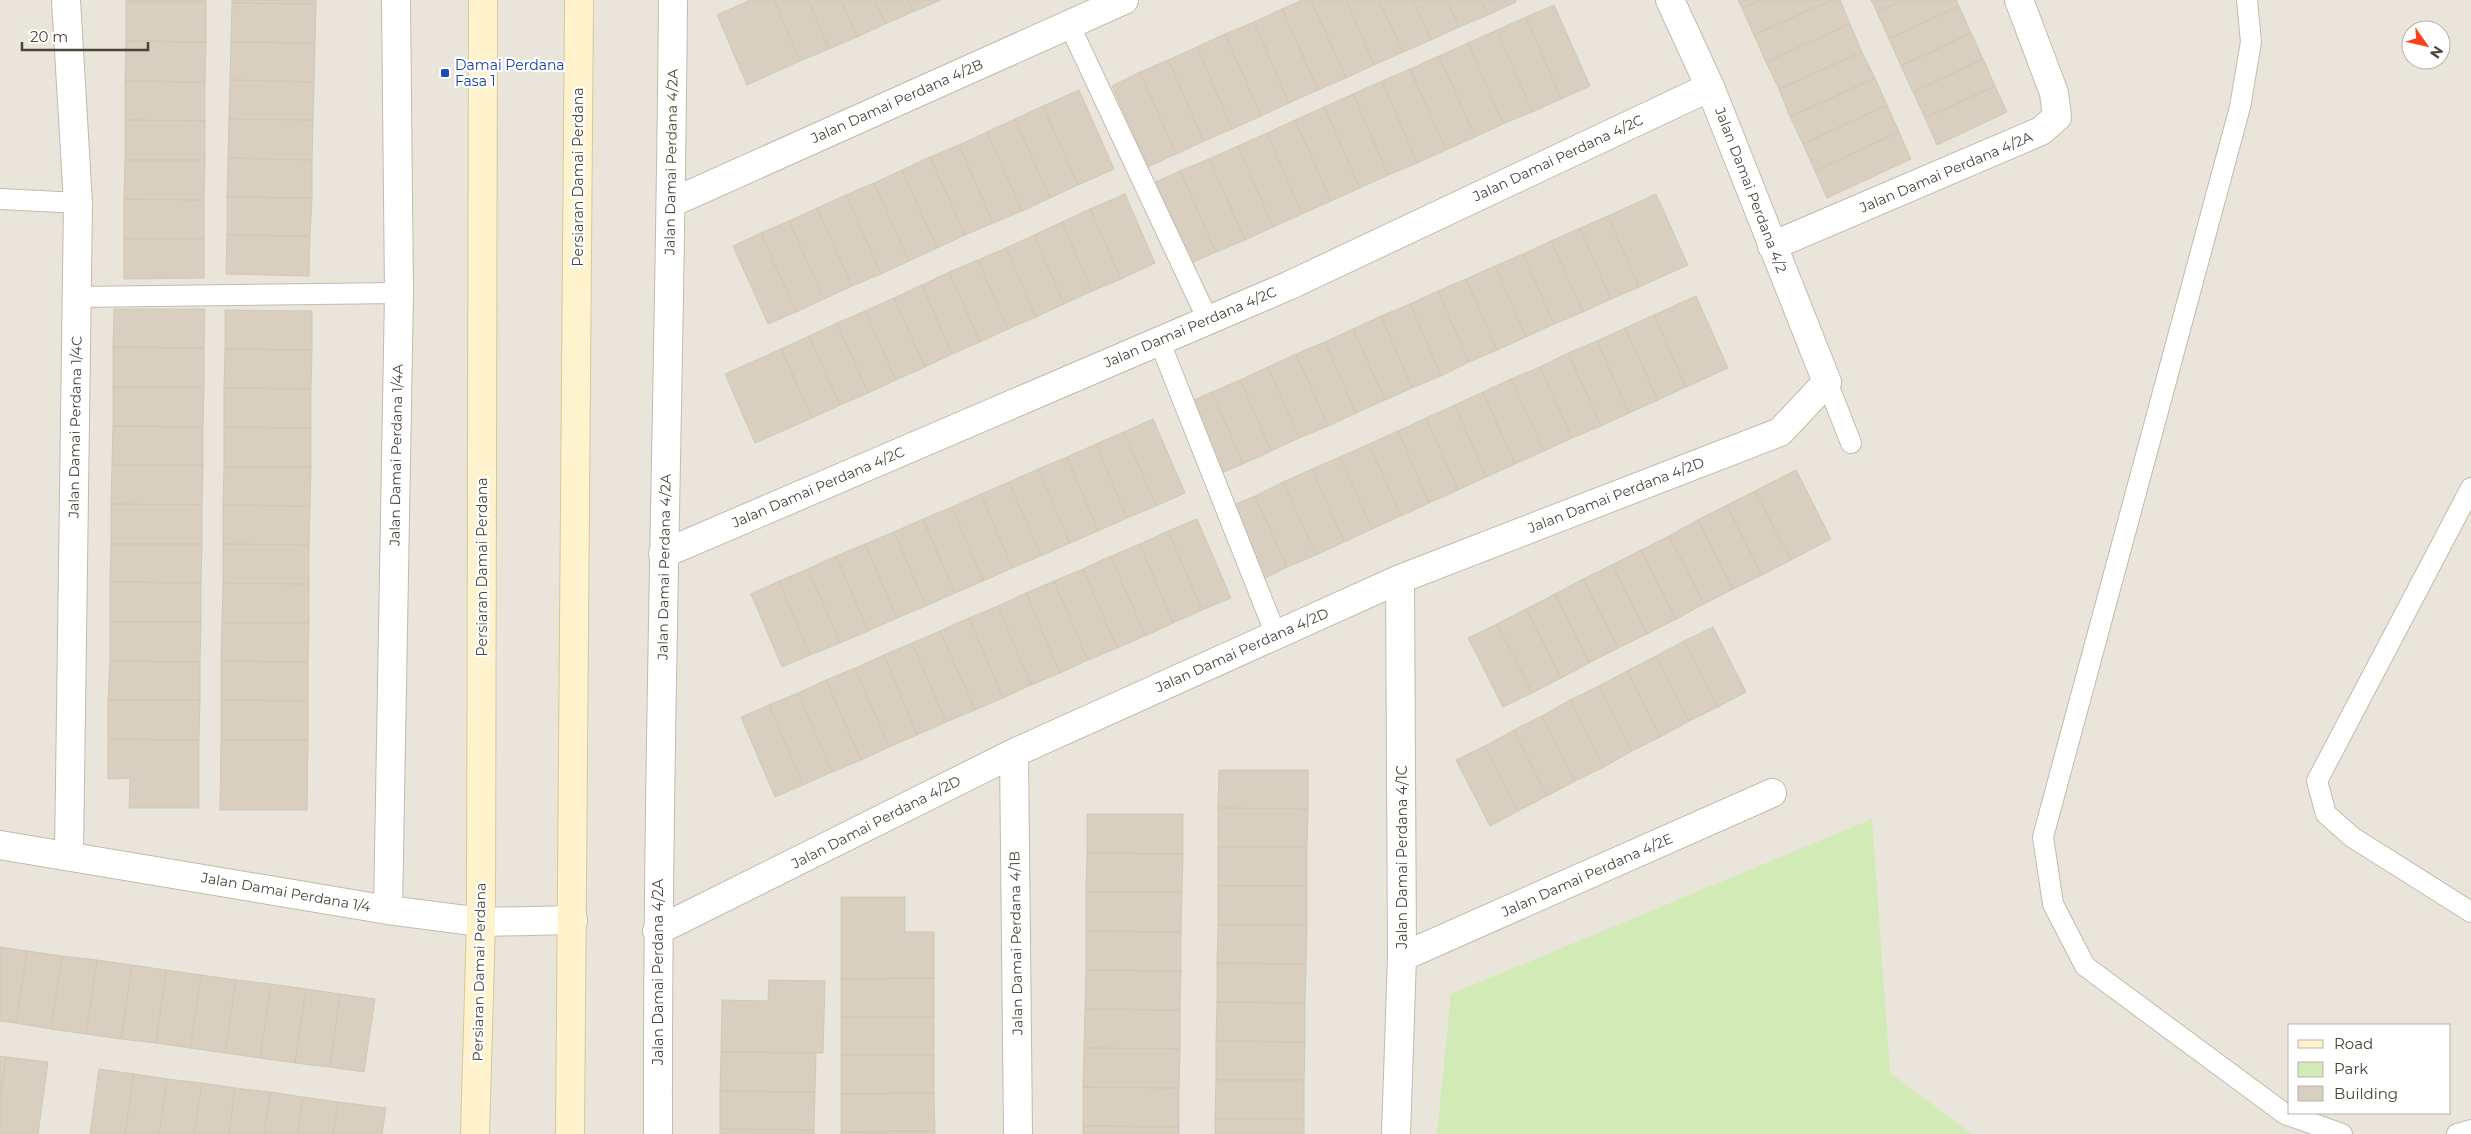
<svg xmlns="http://www.w3.org/2000/svg" width="2471" height="1134" font-family="Montserrat,sans-serif">
<style>
.residential{fill:#eae5da;fill-rule:evenodd}
.green{fill:#d2eab5}
.building{fill:#d8cfc1;stroke:#d3c7b4}
.lines{fill:none;stroke-linecap:round;stroke-linejoin:round}
.service-casing{stroke:#c2bbae;stroke-width:22}
.minor-casing{stroke:#c2bbae;stroke-width:30}
.secondary-casing{stroke:#d6c79b;stroke-width:30}
.service{stroke:#fff;stroke-width:20}
.minor{stroke:#fff;stroke-width:28}
.secondary{stroke:#fff3cd;stroke-width:28}
.transit-dot{fill:#1a4fb4;stroke:#fff;stroke-width:2}
.labels{text-anchor:middle;stroke-width:4.5;stroke-linejoin:round;paint-order:stroke}
.transit-label{font-size:14px;fill:#164399;stroke:#fff;text-anchor:start}
.street-label{font-size:14px;fill:#4b4439;stroke:#fff}
</style>
<rect width="100%" height="100%" fill="#f6f3ec"/>
<path class="residential" d="M0 0H2471V1134H0ZM2411 30H2441V60H2411ZM2290 1025H2450V1113H2290Z"/>
<path class="green" d="M1872 819 1890 1073 1972 1134H1437L1451 994Z"/>
<path class="building" d="M126 0H206V2H126Z
M232 0H316V4L232 3Z
M750 0H774L800 61 747 85 717 15Z
M774 0H808L829 49 800 61Z
M808 0H841L857 37 829 49Z
M841 0H875L885 24 857 37Z
M875 0H908L913 12 885 24Z
M908 0H941L913 12Z
M1302 0H1311L1346 78 1318 90 1282 9Z
M1311 0H1346L1374 65 1346 78Z
M1346 0H1379L1403 52 1374 65Z
M1379 0H1413L1431 40 1403 52Z
M1413 0H1447L1459 27 1431 40Z
M1447 0H1481L1488 15 1459 27Z
M1481 0H1515L1516 2 1488 15Z
M1738 0H1760L1742 8Z
M1760 0H1832L1754 35 1742 8Z
M1832 0H1840L1850 24 1766 62 1754 35Z
M1871 0H1903L1877 12Z
M1903 0H1956L1959 6 1889 39 1877 12Z
M126 2H206V42L126 41Z
M232 3 316 4 315 43 231 42Z
M1554 5 1590 86 1561 99 1526 17Z
M1959 6 1971 33 1901 66 1889 39Z
M1282 9 1318 90 1289 103 1254 22Z
M1526 17 1561 99 1532 112 1497 30Z
M1254 22 1289 103 1261 116 1225 34Z
M1850 24 1862 52 1779 89 1766 62Z
M1497 30 1532 112 1503 124 1468 43Z
M1971 33 1983 59 1913 92 1901 66Z
M1225 34 1261 116 1232 129 1197 47Z
M126 41 206 42 205 82 125 81Z
M231 42 315 43 314 82 230 80Z
M1468 43 1503 124 1475 137 1439 56Z
M1197 47 1232 129 1204 141 1168 60Z
M1862 52 1875 78 1790 117 1779 89Z
M1439 56 1475 137 1446 150 1410 69Z
M1983 59 1995 86 1925 118 1913 92Z
M1168 60 1204 141 1176 154 1140 72Z
M1410 69 1446 150 1417 163 1382 81Z
M1140 72 1176 154 1148 167 1112 86Z
M1875 78 1887 105 1803 144 1790 117Z
M230 80 314 82 313 120 229 119Z
M125 81 205 82V121L125 120Z
M1382 81 1417 163 1388 175 1353 94Z
M1995 86 2007 112 1937 145 1925 118Z
M1079 90 1114 169 1078 185 1043 106Z
M1353 94 1388 175 1360 188 1324 107Z
M1887 105 1899 132 1815 171 1803 144Z
M1043 106 1078 185 1050 198 1015 119Z
M1324 107 1360 188 1331 201 1295 120Z
M229 119 313 120 312 160 228 158Z
M1015 119 1050 198 1022 211 987 132Z
M125 120 205 121V160H125Z
M1295 120 1331 201 1302 214 1267 133Z
M987 132 1022 211 993 223 959 145Z
M1899 132 1911 159 1827 198 1815 171Z
M1267 133 1302 214 1273 227 1238 146Z
M959 145 993 223 965 235 930 157Z
M1238 146 1273 227 1245 240 1209 159Z
M930 157 965 235 937 248 902 170Z
M228 158 312 160V198L227 197Z
M1209 159 1245 240 1216 252 1180 171Z
M125 160H205L204 200 124 199Z
M902 170 937 248 909 261 874 183Z
M1180 171 1216 252 1187 265 1151 184Z
M874 183 909 261 881 274 846 195Z
M1125 194 1155 263 1121 279 1090 209Z
M1656 194 1688 265 1639 287 1608 216Z
M846 195 881 274 852 286 817 208Z
M227 197 312 198 310 236 227 235Z
M124 199 204 200V239H124Z
M817 208 852 286 824 299 789 221Z
M1090 209 1121 279 1092 291 1062 222Z
M1608 216 1639 287 1611 299 1580 228Z
M789 221 824 299 796 312 761 233Z
M1062 222 1092 291 1064 304 1034 235Z
M1580 228 1611 299 1583 312 1551 241Z
M761 233 796 312 768 324 733 246Z
M227 235 310 236 309 276 226 274Z
M1034 235 1064 304 1036 317 1006 248Z
M124 239H204V278L124 279Z
M1551 241 1583 312 1554 324 1523 254Z
M1006 248 1036 317 1008 329 978 260Z
M1523 254 1554 324 1526 337 1495 266Z
M978 260 1008 329 980 342 949 272Z
M1495 266 1526 337 1497 350 1466 279Z
M949 272 980 342 952 354 922 285Z
M1466 279 1497 350 1469 362 1438 291Z
M922 285 952 354 925 367 894 298Z
M1438 291 1469 362 1441 376 1410 304Z
M1696 296 1728 368 1686 387 1654 315Z
M894 298 925 367 896 380 865 311Z
M1410 304 1441 376 1412 388 1381 316Z
M114 309H205L204 348 113 347Z
M225 310 312 311V350L225 349Z
M865 311 896 380 868 393 837 323Z
M1654 315 1686 387 1658 400 1625 328Z
M1381 316 1412 388 1385 400 1353 329Z
M837 323 868 393 840 405 809 336Z
M1625 328 1658 400 1629 413 1597 341Z
M1353 329 1385 400 1356 413 1325 342Z
M809 336 840 405 812 418 781 349Z
M1597 341 1629 413 1601 426 1568 353Z
M1325 342 1356 413 1328 426 1296 354Z
M113 347 204 348V387H113Z
M225 349 312 350 311 389 224 388Z
M781 349 812 418 755 443 725 374Z
M1568 353 1601 426 1572 438 1540 367Z
M1296 354 1328 426 1299 438 1268 367Z
M1268 367 1299 438 1271 451 1240 380Z
M1540 367 1572 438 1544 451 1511 379Z
M1511 379 1544 451 1515 464 1483 392Z
M1240 380 1271 451 1243 464 1212 392Z
M113 387H204L203 427 113 426Z
M224 388 311 389V428L224 427Z
M1212 392 1243 464 1214 476 1183 405Z
M1483 392 1515 464 1486 477 1455 405Z
M1455 405 1486 477 1458 490 1426 418Z
M1426 418 1458 490 1429 503 1398 431Z
M1153 419 1185 493 1156 506 1124 432Z
M113 426 203 427V465H112Z
M224 427 311 428V467H224Z
M1398 431 1429 503 1401 516 1369 444Z
M1124 432 1156 506 1127 518 1096 444Z
M1096 444 1127 518 1098 531 1067 457Z
M1369 444 1401 516 1372 529 1340 457Z
M1067 457 1098 531 1070 543 1038 469Z
M1340 457 1372 529 1344 542 1312 469Z
M112 465H203L202 505 111 504Z
M224 467H311L310 506 223 505Z
M1038 469 1070 543 1041 556 1009 482Z
M1312 469 1344 542 1316 555 1283 482Z
M1796 470 1831 539 1791 560 1755 491Z
M1009 482 1041 556 1012 568 981 494Z
M1283 482 1316 555 1287 567 1255 496Z
M1755 491 1791 560 1762 575 1727 505Z
M981 494 1012 568 983 581 952 507Z
M1255 496 1287 567 1259 581 1226 508Z
M111 504 202 505V544H111Z
M223 505 310 506 309 545 223 544Z
M1727 505 1762 575 1733 589 1698 520Z
M952 507 983 581 955 593 923 519Z
M923 519 955 593 926 606 894 532Z
M1197 519 1231 598 1202 610 1168 531Z
M1698 520 1733 589 1704 604 1669 536Z
M1168 531 1202 610 1173 623 1140 544Z
M894 532 926 606 897 618 865 544Z
M1669 536 1704 604 1676 619 1641 550Z
M111 544H202L201 583 110 582Z
M223 544 309 545V584L223 583Z
M865 544 897 618 868 631 836 556Z
M1140 544 1173 623 1145 636 1111 556Z
M1641 550 1676 619 1647 634 1612 565Z
M836 556 868 631 840 643 808 569Z
M1111 556 1145 636 1117 648 1083 569Z
M1612 565 1647 634 1618 648 1583 579Z
M808 569 840 643 810 655 779 581Z
M1083 569 1117 648 1088 660 1054 581Z
M1583 579 1618 648 1589 663 1555 594Z
M779 581 810 655 782 667 751 594Z
M1054 581 1088 660 1060 673 1026 593Z
M110 582 201 583V622H110Z
M223 583 309 584V623H222Z
M1026 593 1060 673 1031 685 998 606Z
M1555 594 1589 663 1561 678 1526 609Z
M998 606 1031 685 1003 698 969 618Z
M1526 609 1561 678 1532 693 1497 624Z
M969 618 1003 698 975 710 940 631Z
M110 622H201L200 662 110 661Z
M222 623H309L308 662 221 661Z
M1497 624 1532 693 1503 707 1468 638Z
M1713 627 1746 692 1718 707 1684 641Z
M940 631 975 710 946 722 912 643Z
M1684 641 1718 707 1689 721 1656 656Z
M912 643 946 722 917 735 884 655Z
M884 655 917 735 889 747 855 668Z
M1656 656 1689 721 1660 737 1627 671Z
M110 661 200 662V700H108Z
M221 661 308 662V701L221 700Z
M855 668 889 747 861 760 826 680Z
M1627 671 1660 737 1632 751 1599 686Z
M826 680 861 760 832 772 798 693Z
M1599 686 1632 751 1604 767 1570 700Z
M798 693 832 772 803 785 769 705Z
M108 700H200L199 740 108 739Z
M221 700 308 701V740H221Z
M1570 700 1604 767 1575 781 1542 716Z
M769 705 803 785 775 797 741 717Z
M1542 716 1575 781 1547 796 1514 730Z
M1514 730 1547 796 1518 811 1485 746Z
M108 739 199 740V808H129L130 778 108 779Z
M221 740H308L307 810H220Z
M1485 746 1518 811 1490 826 1456 760Z
M1219 770H1308V809L1218 808Z
M1218 808 1308 809 1307 847H1218Z
M1087 814H1183V854L1087 853Z
M1218 847H1307V886H1218Z
M1087 853 1183 854 1182 892H1086Z
M1218 886H1307V925H1218Z
M1086 892H1182L1181 932 1086 931Z
M841 897H905V932H934V978L841 979Z
M1218 925H1307L1306 964 1217 963Z
M1086 931 1181 932V971L1086 970Z
M0 947 27 951 16 1023 0 1021Z
M27 951 62 956 51 1029 16 1023Z
M62 956 97 960 86 1034 51 1029Z
M97 960 132 965 121 1039 86 1034Z
M1217 963 1306 964 1305 1003 1217 1002Z
M132 965 166 970 156 1043 121 1039Z
M166 970 201 975 190 1048 156 1043Z
M1086 970 1181 971 1180 1010 1085 1009Z
M201 975 236 980 225 1053 190 1048Z
M934 978V1017H841V979Z
M236 980 271 984 260 1058 225 1053Z
M769 980 825 981 823 1053 721 1052 722 1000 768 1001Z
M271 984 306 989 295 1063 260 1058Z
M306 989 340 994 330 1067 295 1063Z
M340 994 375 999 364 1072 330 1067Z
M1217 1002 1305 1003V1042L1216 1041Z
M1085 1009 1180 1010V1049L1084 1048Z
M841 1017H934V1055H841Z
M1216 1041 1305 1042 1304 1080H1216Z
M1084 1048 1180 1049 1179 1088 1083 1087Z
M721 1052 816 1053 815 1092 720 1091Z
M841 1055H934V1093L841 1094Z
M0 1056 6 1057 0 1100Z
M6 1057 48 1062 38 1134H0V1100Z
M99 1069 134 1074 125 1134H90Z
M134 1074 167 1079 159 1134H125Z
M167 1079 202 1083 194 1134H159Z
M1216 1080H1304V1119H1215Z
M202 1083 235 1088 229 1134H194Z
M1083 1087 1179 1088V1127L1083 1126Z
M235 1088 270 1092 264 1134H229Z
M720 1091 815 1092 814 1130 720 1129Z
M270 1092 303 1097 298 1134H264Z
M934 1093 935 1131 841 1132V1094Z
M303 1097 338 1102 333 1134H298Z
M338 1102 386 1108 382 1134H333Z
M1215 1119H1304V1134H1215Z
M1083 1126 1179 1127V1134H1083Z
M720 1129 814 1130V1134H720Z
M935 1131V1134H841V1132Z"/>
<g class="lines">
<g class="service-casing">
<path id="service" d="M2247 0 2251 42 2240 107 2043 837 2053 904 2085 966 2285 1114 2342 1134
M1069 24 1208 320
M0 199 78 203
M76 297 399 293
M1159 340 1276 635
M1827 382 1851 443
M2471 488 2317 781 2326 814 2352 837 2471 912
M2457 1134 2471 1130"/>
</g>
<g class="minor-casing">
<path id="minor" d="M66 0 78 203 69 855
M671 203 1124 0
M1772 246 2041 131 2057 117 2054 93 2019 0
M663 554 1288 286 1710 87
M1014 753 1018 1134
M0 845 388 910 481 922 573 920
M388 910 399 293 396 0
M657 931 1014 753 1400 579 1780 432 1827 382 1710 87 1670 0
M1402 957 1772 793
M658 1134C657 756 670 378 673 0
M1396 1134 1402 957 1400 579"/>
</g>
<g class="secondary-casing">
<path id="secondary" d="M475 1134 481 922 483 0
M570 1134 579 0"/>
</g>
<use href="#service" class="service"/>
<use href="#minor" class="minor"/>
<use href="#secondary" class="secondary"/>
</g>
<rect class="transit-dot" x="440" y="68" width="10" height="10" rx="2.5"/>
<g class="labels">
<g class="transit-label">
<text x="455" y="70">Damai Perdana<tspan x="455" dy="16">Fasa 1</tspan></text>
</g>
<g class="street-label">
<text transform="translate(897 101) rotate(-24)" y="5">Jalan Damai Perdana 4/2B</text>
<text transform="translate(1558 158) rotate(-25)" y="5">Jalan Damai Perdana 4/2C</text>
<text transform="translate(671 162) rotate(-89)" y="5">Jalan Damai Perdana 4/2A</text>
<text transform="translate(1946 172) rotate(-23)" y="5">Jalan Damai Perdana 4/2A</text>
<text transform="translate(578 177) rotate(-90)" y="5">Persiaran Damai Perdana</text>
<text transform="translate(1751 190) rotate(69)" y="5">Jalan Damai Perdana 4/2</text>
<text transform="translate(1190 327) rotate(-23)" y="5">Jalan Damai Perdana 4/2C</text>
<text transform="translate(75 427) rotate(-89)" y="5">Jalan Damai Perdana 1/4C</text>
<text transform="translate(396 455) rotate(-89)" y="5">Jalan Damai Perdana 1/4A</text>
<text transform="translate(818 487) rotate(-23)" y="5">Jalan Damai Perdana 4/2C</text>
<text transform="translate(1616 495) rotate(-21)" y="5">Jalan Damai Perdana 4/2D</text>
<text transform="translate(482 567) rotate(-90)" y="5">Persiaran Damai Perdana</text>
<text transform="translate(664 567) rotate(-89)" y="5">Jalan Damai Perdana 4/2A</text>
<text transform="translate(1242 650) rotate(-24)" y="5">Jalan Damai Perdana 4/2D</text>
<text transform="translate(876 822) rotate(-27)" y="5">Jalan Damai Perdana 4/2D</text>
<text transform="translate(1402 857) rotate(-90)" y="5">Jalan Damai Perdana 4/1C</text>
<text transform="translate(1587 875) rotate(-24)" y="5">Jalan Damai Perdana 4/2E</text>
<text transform="translate(286 892) rotate(10)" y="5">Jalan Damai Perdana 1/4</text>
<text transform="translate(1016 943) rotate(-91)" y="5">Jalan Damai Perdana 4/1B</text>
<text transform="translate(479 972) rotate(-89)" y="5">Persiaran Damai Perdana</text>
<text transform="translate(658 972) rotate(-90)" y="5">Jalan Damai Perdana 4/2A</text>
</g>
</g>
<rect x="2288" y="1024" width="162" height="90" fill="#ffffff" stroke="#b7b4b0"/>
<rect x="2298" y="1040" width="25" height="8" fill="#fff3cd" stroke="#b7b4b0"/>
<text x="2334" y="1049" font-size="15" fill="#4b4439">Road</text>
<rect x="2298" y="1062" width="25" height="15" fill="#d2eab5" stroke="#b7b4b0"/>
<text x="2334" y="1074" font-size="15" fill="#4b4439">Park</text>
<rect x="2298" y="1086" width="25" height="15" fill="#d8cfc1" stroke="#b7b4b0"/>
<text x="2334" y="1099" font-size="15" fill="#4b4439">Building</text>
<g transform="translate(2426 45) rotate(124)"><circle r="24" fill="#ffffff" stroke="#b7b4b0"/>
<path d="M0-4L9 19L0 12L-9 19Z" fill="#fc3f1d"/>
<text y="-8" font-size="14" font-weight="bold" text-anchor="middle" fill="#4b4439">N</text>
</g>
<path d="M22 42v8h126v-8" fill="none" stroke="#4b4439" stroke-width="2.5"/>
<text x="30" y="42" font-size="15" fill="#4b4439" stroke="#ffffff" stroke-width="4" paint-order="stroke">20 m</text>
</svg>
